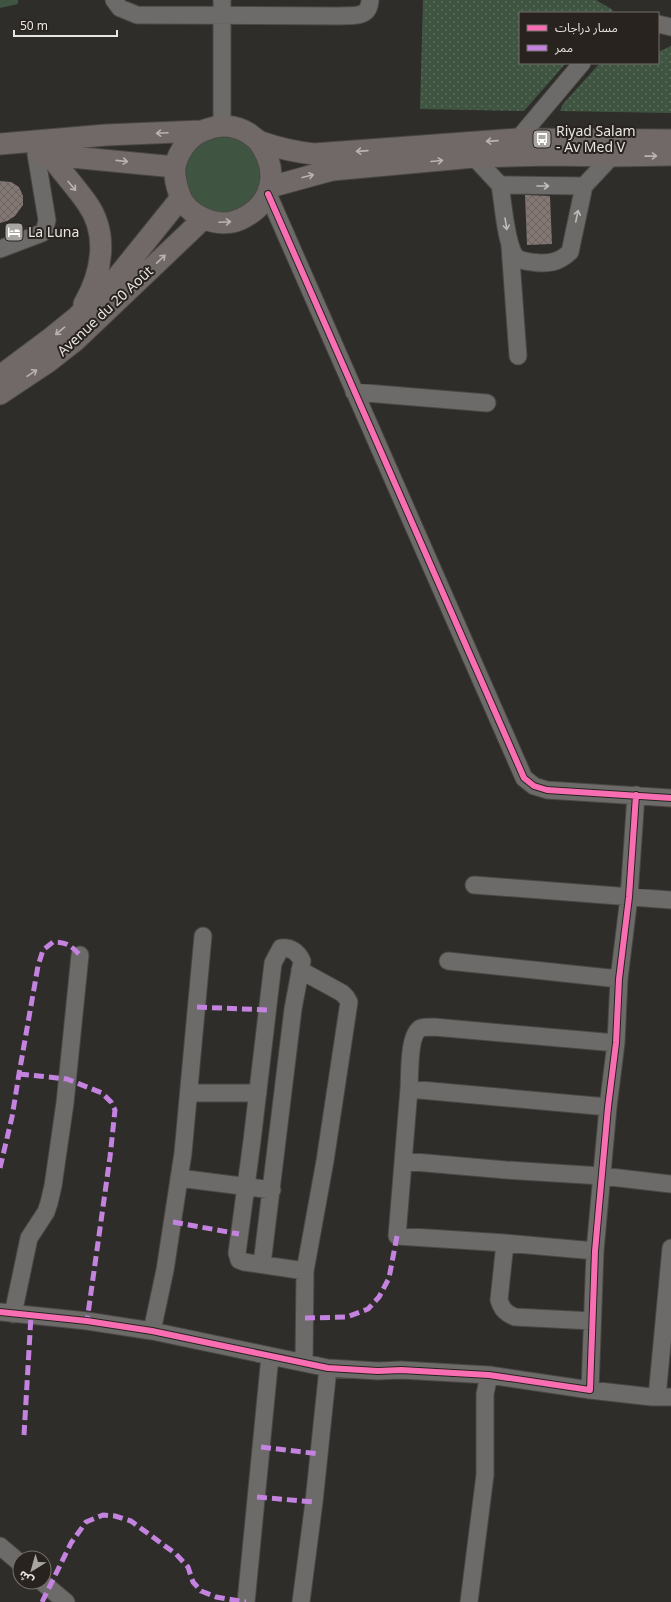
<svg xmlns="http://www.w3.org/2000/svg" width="671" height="1602" font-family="Georgia,'Noto Sans Arabic',serif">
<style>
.park{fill:#3f5541}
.garden{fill:url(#garden-dots)}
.building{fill:url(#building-cross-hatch)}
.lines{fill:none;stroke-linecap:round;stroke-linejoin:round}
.minor-casing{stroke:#4a4844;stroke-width:19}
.major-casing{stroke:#4a4844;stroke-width:23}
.minor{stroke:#6d6b69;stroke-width:17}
.major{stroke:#716967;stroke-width:21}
.quiet{stroke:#c483df;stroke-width:5;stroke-dasharray:10 5;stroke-linecap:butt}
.cycleway-casing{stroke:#28231e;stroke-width:8}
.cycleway{stroke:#f96db3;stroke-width:6}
.oneway{stroke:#b9b4b1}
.oneway2{stroke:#bebbb8}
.labels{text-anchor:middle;stroke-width:4;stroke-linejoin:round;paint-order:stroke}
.poi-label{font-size:14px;fill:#e9e6e2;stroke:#28231e;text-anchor:start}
.street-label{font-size:14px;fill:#e9e6e2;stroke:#28231e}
</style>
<defs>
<pattern id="garden-dots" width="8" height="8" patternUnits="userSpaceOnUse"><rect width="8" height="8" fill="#3f5541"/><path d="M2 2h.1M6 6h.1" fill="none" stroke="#5b6d5c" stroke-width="1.8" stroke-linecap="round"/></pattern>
<pattern id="building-cross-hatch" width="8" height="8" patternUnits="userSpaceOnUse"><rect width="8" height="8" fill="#827772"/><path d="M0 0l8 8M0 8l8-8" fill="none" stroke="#6a6360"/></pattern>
</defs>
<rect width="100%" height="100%" fill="#2f2d2a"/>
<path class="park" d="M0 0H18V4L0 8Z
M221 135C253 141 253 147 264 176L254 202 229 216 202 210 188 197 182 170 195 145Z"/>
<path class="garden" d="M423 0H596L613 10 611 13H520V63H566L524 111 420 109Z
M671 46V113L560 111 563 104 600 63H658V52Z"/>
<path class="building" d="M0 181 11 182 19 187 23 196V205L15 216 7 221 0 223Z
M525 195 550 196 552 244 527 245Z"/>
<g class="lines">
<g class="minor-casing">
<path id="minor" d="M114 0 120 8 137 15 339 16C353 15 369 19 370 0
M658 24 671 27
M222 126V0
M518 139 582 63
M474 157 500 185 584 186 612 156
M500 185C503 202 506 246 516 257 522 262 532 262 540 263 553 263 560 261 570 252L584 186
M268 194 524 778 534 786 547 790 671 798
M510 246 518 356
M0 249 42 233 45 229 47 220 36 154
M354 392 487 403
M474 885 671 900
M448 961 619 979
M300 970 342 993 346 997 349 1002 325 1161 305 1271 304 1363
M409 1089C410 1076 408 1034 421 1028 424 1027 430 1027 434 1027L616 1043
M189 1093H258
M403 1161 506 1170 602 1176 671 1184
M179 1178 272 1190
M505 1243 499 1300C502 1309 505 1313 515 1317L592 1321
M595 1251 505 1243 397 1236 409 1089 608 1107
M262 1264 293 1009 302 961C298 952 291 947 281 948L273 963 252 1141 237 1253 239 1260 244 1262 305 1271
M0 1312 87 1321 152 1331 328 1368 378 1371 401 1370 489 1375 590 1390 595 1251 608 1107 616 1043 619 979 629 897 636 795
M13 1314 29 1238 46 1212 49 1203 53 1186 65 1103 80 955
M152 1331 165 1270 183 1153 203 936
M590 1390 652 1397H671
M657 1397 671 1248
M0 1546 20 1563
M42 1582 66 1602
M246 1602 270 1356
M301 1602 314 1502 328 1368
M469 1602 485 1475V1394L489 1375"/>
</g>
<g class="major-casing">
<path id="major" d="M258 141C279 169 275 203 241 219 219 230 186 216 179 193 176 184 174 175 175 166 179 150 190 135 205 130 219 124 235 125 248 133 253 136 256 140 261 142 278 148 295 152 314 154L518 139 671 140
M0 144 106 135 201 131
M40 154 175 167
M49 154C61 171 75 186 87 203 109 234 102 273 84 304
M270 187 332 170 474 157 551 155 612 156 671 155
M0 376 51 338 77 317 118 276 180 199
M0 394 48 362 76 340 203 219"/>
</g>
<use href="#minor" class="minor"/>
<use href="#major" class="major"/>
<path class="quiet" d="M197 1007 268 1010
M19 1074 67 1079 102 1093 111 1102 115 1110 110 1157 87 1321
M0 1168 12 1117 19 1074 38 966 43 950 53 942C67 942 70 945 80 955
M173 1222 239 1234
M305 1318 347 1317 368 1309 379 1297 389 1278 397 1236
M24 1435 31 1316
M261 1447 319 1454
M257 1497 314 1502
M42 1602 71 1543 86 1522 103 1515 115 1516 131 1521 176 1554 188 1567 193 1582 201 1591 216 1597 246 1602"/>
<g class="cycleway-casing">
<path id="cycleway" d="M268 194 524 778 534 786 547 790 671 798
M0 1312 87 1321 152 1331 328 1368 378 1371 401 1370 489 1375 590 1390 595 1251 608 1107 616 1043 619 979 629 897 636 795"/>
</g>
<use href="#cycleway" class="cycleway"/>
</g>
<defs><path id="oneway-shaft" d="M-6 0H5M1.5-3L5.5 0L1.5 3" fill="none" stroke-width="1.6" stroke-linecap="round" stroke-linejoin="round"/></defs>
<g class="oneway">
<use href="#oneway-shaft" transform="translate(162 133) rotate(177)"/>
<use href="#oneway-shaft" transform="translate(492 141) rotate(176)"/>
<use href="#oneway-shaft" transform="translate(362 151) rotate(176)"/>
<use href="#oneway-shaft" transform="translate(651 156) rotate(-1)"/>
<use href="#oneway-shaft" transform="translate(122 161) rotate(6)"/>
<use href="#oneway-shaft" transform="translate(437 161) rotate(-5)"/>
<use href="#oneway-shaft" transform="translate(308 176) rotate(-14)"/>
<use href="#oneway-shaft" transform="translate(72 186) rotate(50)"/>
<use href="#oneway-shaft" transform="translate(225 222) rotate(-3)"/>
<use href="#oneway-shaft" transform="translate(161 259) rotate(-44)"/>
<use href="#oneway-shaft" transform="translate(60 331) rotate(140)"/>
<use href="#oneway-shaft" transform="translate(32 373) rotate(-34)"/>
</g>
<g class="oneway2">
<use href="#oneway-shaft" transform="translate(543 186)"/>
<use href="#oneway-shaft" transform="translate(577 216) rotate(-78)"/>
<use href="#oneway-shaft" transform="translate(506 224) rotate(81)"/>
</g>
<defs>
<g id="bus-square" transform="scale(1)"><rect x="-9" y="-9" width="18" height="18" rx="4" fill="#a8a5a2" stroke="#28231e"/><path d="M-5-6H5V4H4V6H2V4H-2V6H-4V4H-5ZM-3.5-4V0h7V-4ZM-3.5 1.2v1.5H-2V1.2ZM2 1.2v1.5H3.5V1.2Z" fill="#fff"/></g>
<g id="hotel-square" transform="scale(1)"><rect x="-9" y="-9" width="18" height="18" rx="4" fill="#a8a5a2" stroke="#28231e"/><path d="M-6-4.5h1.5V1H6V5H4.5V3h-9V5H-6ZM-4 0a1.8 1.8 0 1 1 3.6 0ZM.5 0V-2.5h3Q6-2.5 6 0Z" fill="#fff"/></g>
</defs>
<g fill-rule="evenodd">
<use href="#bus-square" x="542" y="139"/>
<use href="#hotel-square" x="14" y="232"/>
</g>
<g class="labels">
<g class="poi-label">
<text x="556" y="136">Riyad Salam<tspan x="556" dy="16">- Av Med V</tspan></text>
<text x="28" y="237">La Luna</text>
</g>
<g class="street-label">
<text transform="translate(105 311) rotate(-43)" y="5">Avenue du 20 Août</text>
</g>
</g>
<rect x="519" y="12" width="140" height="52" fill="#28231e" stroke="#75716c"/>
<rect x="527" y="25" width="20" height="6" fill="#f96db3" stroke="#75716c"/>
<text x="555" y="32" font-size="12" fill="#e9e6e2">مسار دراجات</text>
<rect x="527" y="45" width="20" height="6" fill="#c483df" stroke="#75716c"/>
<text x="555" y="52" font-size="12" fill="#e9e6e2">ممر</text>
<g transform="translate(32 1570) rotate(217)"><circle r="19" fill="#28231e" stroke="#75716c"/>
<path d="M0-3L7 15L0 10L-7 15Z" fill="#a8a5a2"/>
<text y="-6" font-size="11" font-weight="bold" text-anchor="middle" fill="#e9e6e2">ش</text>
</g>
<path d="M14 30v6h103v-6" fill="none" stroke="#e9e6e2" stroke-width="2"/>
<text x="20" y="30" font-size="12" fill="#e9e6e2" stroke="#28231e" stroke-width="3" paint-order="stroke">50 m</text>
</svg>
